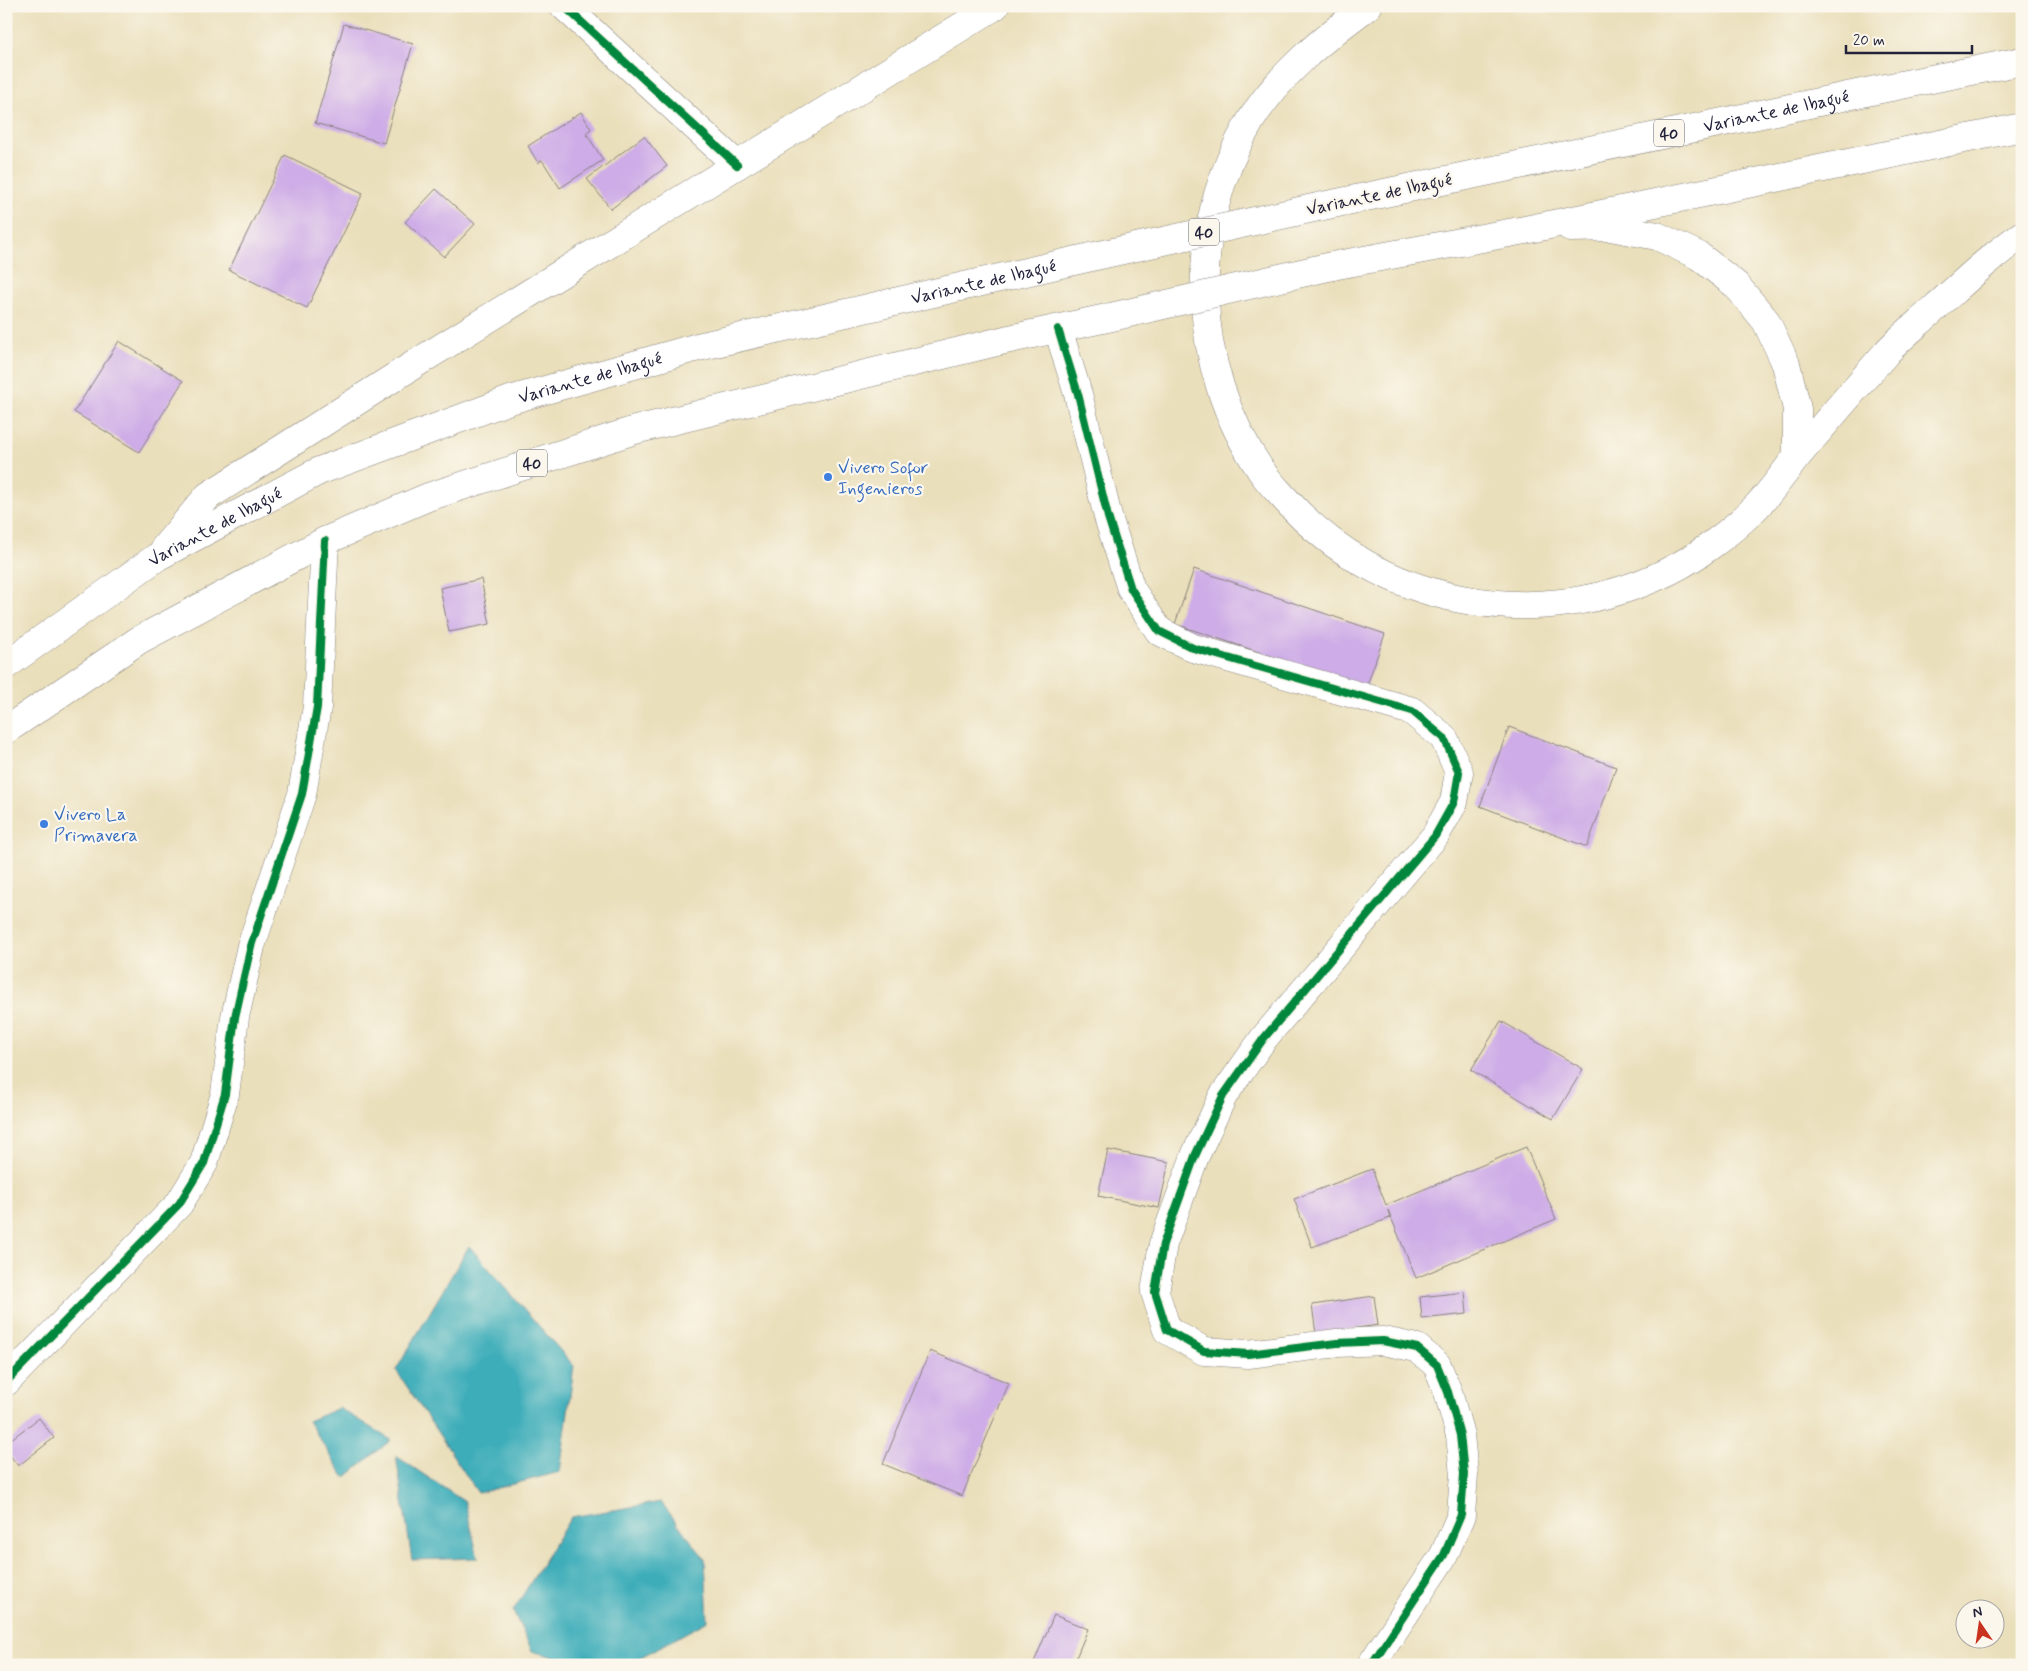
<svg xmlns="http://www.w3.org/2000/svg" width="2028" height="1671" font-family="Mynerve,sans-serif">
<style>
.water{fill:#3dadb9;stroke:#30687a}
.building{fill:#ceace7}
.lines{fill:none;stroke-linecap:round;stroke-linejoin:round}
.minor-casing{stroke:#86807b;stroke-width:29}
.major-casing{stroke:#86807b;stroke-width:29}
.highway-casing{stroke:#86807b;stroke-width:29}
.minor{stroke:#fff;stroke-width:28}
.major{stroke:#fff;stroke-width:28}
.highway{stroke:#fff;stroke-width:28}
.highway-bridge-casing{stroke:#86807b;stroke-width:29;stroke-linecap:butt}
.highway-bridge{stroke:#fff;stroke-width:28}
.cycleway-casing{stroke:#fbf7ec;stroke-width:11}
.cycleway{stroke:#00873e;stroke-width:8}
.shop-dot{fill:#3f7fe0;stroke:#fbf7ec;stroke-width:2}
.labels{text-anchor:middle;stroke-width:4.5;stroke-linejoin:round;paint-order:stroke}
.shield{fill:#fbf7ec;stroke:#636270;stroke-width:1}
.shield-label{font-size:16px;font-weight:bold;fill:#22223b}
.street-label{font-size:18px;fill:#22223b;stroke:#fbf7ec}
.shop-label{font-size:18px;fill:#366cbe;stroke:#fbf7ec;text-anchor:start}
</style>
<rect width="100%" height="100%" fill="#fbf7ec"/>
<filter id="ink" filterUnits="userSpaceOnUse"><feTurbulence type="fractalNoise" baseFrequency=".02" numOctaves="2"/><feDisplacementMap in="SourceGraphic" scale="10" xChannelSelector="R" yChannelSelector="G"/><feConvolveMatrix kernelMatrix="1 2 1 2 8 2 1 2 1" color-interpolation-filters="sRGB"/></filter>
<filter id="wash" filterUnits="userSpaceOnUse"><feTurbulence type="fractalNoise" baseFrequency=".0096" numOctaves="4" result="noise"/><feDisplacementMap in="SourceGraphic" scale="20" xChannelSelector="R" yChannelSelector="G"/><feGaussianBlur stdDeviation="1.12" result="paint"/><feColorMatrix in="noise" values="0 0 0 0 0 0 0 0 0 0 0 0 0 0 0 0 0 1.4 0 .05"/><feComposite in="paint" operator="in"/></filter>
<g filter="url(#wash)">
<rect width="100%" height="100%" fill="#eadfbb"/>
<path class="water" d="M469 1246 574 1366 560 1472 478 1493 396 1370Z
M339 1408 391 1440 345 1478 308 1421Z
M396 1456 465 1502 478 1558 412 1560Z
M661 1502 705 1559 708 1621 626 1665H582L532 1651 513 1611 571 1517Z"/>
<g id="blocks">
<path class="building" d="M344 24 413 44 384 143 315 123Z
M581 112 591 129 586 133 603 160 560 188 542 160 538 163 528 146Z
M644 136 667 166 611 209 587 179Z
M285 155 363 193 307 308 229 270Z
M436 189 475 224 444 257 405 222Z
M119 341 183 381 139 452 74 412Z
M1194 569 1385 634 1366 688 1175 624Z
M481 579 490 624 449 632 440 588Z
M1509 727 1616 767 1587 847 1480 806Z
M1501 1021 1583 1069 1553 1119 1471 1070Z
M1526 1147 1556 1219 1416 1278 1388 1210 1390 1218 1312 1247 1294 1199 1372 1169 1386 1205Z
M1108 1150 1169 1162 1159 1208 1098 1196Z
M1465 1292 1467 1314 1422 1319 1420 1297Z
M1374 1296 1378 1325 1316 1334 1312 1305Z
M930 1351 1009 1383 962 1496 883 1464Z
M39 1418 54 1438 18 1466 6 1450V1443Z
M1054 1615 1088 1629 1073 1665H1041L1034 1662Z"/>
</g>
</g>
<g filter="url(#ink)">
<use href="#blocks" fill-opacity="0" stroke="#86807b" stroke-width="1"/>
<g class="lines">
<g class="minor-casing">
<path id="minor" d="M564 6 737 165
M1058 329 1078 394 1108 517 1131 589 1159 631 1193 648 1412 711 1444 738 1459 772 1454 802 1435 836 1264 1038 1223 1096 1195 1156 1163 1244 1155 1292 1167 1330 1204 1351 1248 1354 1337 1343 1383 1341 1417 1348 1437 1365 1448 1392 1460 1435 1464 1474 1461 1515 1444 1555 1371 1665
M6 1382 179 1204 204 1163 225 1094 235 1017 251 946 302 794 317 707 325 541"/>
</g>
<g class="major-casing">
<path id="major" d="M1368 6C1324 38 1280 73 1251 120 1185 229 1190 367 1262 472 1269 482 1278 491 1286 500 1378 603 1528 633 1654 578 1690 563 1730 534 1757 506 1773 490 1785 471 1799 454 1828 420 1857 386 1887 352 1902 336 1920 322 1936 307 1964 282 1991 256 2022 235
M1571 228 1611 227 1657 236 1699 256 1736 285 1766 321 1786 364 1797 409V456"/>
</g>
<g class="highway-casing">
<g id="highway">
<path id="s1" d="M1318 207 1876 90 2022 61"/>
<path d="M1332 266 1525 230 2022 127"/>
<path d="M165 547 208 496 426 357 995 6"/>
<path id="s2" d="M6 665 157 557 319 471 510 400 698 347 1091 257"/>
<path d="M6 730 139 640 325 541 428 497 635 430 1005 340 1107 318"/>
</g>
</g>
<use href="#minor" class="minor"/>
<use href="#major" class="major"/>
<use href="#highway" class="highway"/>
<g class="highway-bridge-casing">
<path id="highway-bridge" d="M1091 257 1318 207
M1107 318 1332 266"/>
</g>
<use href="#highway-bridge" class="highway-bridge"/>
<g class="cycleway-casing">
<path id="cycleway" d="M564 6 737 165
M1058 329 1078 394 1108 517 1131 589 1159 631 1193 648 1412 711 1444 738 1459 772 1454 802 1435 836 1264 1038 1223 1096 1195 1156 1163 1244 1155 1292 1167 1330 1204 1351 1248 1354 1337 1343 1383 1341 1417 1348 1437 1365 1448 1392 1460 1435 1464 1474 1461 1515 1444 1555 1371 1665
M6 1382 179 1204 204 1163 225 1094 235 1017 251 946 302 794 317 707 325 541"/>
</g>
<use href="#cycleway" class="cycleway"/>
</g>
</g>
<g class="shop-dot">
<circle cx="828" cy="477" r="5"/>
<circle cx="44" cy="824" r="5"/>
</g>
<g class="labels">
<g class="shield">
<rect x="1654" y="119.5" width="30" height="27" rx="4"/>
<rect x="1189" y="218.5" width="30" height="27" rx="4"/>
<rect x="517" y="449.5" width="30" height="27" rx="4"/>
</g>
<g class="shield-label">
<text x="1669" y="139">40</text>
<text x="1204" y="238">40</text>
<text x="532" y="469">40</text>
</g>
<g class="street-label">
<text dy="6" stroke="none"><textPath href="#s1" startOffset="468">Variante de Ibagué</textPath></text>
<text transform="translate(1379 194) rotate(-12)" y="6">Variante de Ibagué</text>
<text dy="6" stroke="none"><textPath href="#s2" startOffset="1061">Variante de Ibagué</textPath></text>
<text dy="6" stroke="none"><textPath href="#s2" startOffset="656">Variante de Ibagué</textPath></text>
<text dy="6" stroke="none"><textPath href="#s2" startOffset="251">Variante de Ibagué</textPath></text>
</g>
<g class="shop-label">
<text x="838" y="473">Vivero Sofor<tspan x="838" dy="21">Ingenieros</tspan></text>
<text x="54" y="820">Vivero La<tspan x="54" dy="21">Primavera</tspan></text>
</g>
</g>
<rect width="2028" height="1671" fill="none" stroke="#fbf7ec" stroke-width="25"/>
<g transform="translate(1980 1624) rotate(347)"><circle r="24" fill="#fbf7ec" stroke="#a4a2a5"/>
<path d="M0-4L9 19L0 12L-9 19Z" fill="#c8321e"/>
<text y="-8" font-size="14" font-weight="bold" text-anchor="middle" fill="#22223b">N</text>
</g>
<path d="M1846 45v8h126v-8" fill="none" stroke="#22223b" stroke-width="2.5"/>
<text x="1853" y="45" font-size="15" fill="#22223b" stroke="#fbf7ec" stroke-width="4" paint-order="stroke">20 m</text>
</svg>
